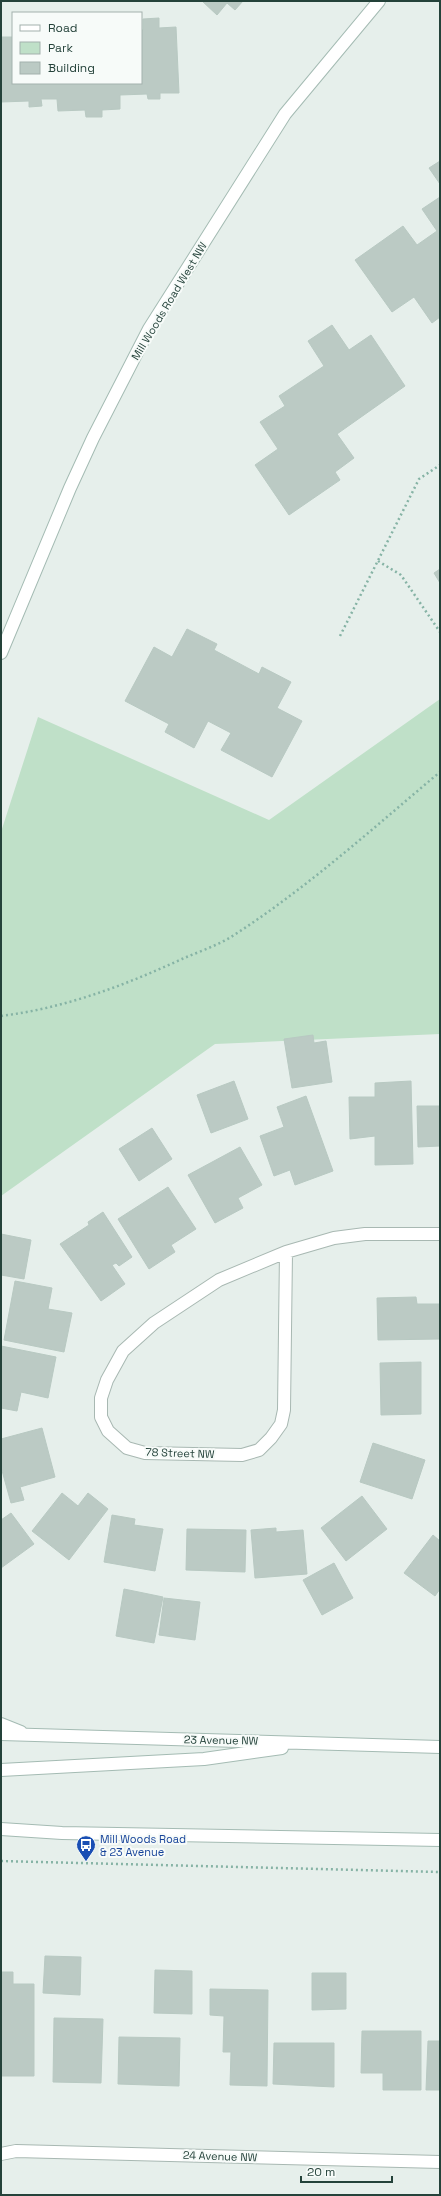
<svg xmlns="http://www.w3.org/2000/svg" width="441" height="2196" font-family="'Space Grotesk',sans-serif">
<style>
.green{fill:#bfe0c8}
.building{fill:#bbcac4;stroke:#b8c9c2}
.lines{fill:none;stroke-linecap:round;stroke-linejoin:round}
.street-casing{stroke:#a8b8b2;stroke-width:14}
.secondary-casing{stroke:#a4bbb3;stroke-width:14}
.path{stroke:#86b3a5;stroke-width:2.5;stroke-dasharray:2 3;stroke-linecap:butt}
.street{stroke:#fff;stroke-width:12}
.secondary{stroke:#fff;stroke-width:12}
.labels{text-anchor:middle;stroke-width:4;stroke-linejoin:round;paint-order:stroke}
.street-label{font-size:11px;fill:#24423a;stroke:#f7fbf9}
.transit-label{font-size:11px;fill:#164399;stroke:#f7fbf9;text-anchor:start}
</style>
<rect width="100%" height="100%" fill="#e6efeb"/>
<path class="green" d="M440 699V1034L215 1044 1 1196V832L38 717 269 820Z"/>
<path class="building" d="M202 1H243L235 10 227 3 217 15Z
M159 18V28L176 27 179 93H160V99H148L147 94 120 95V109L102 110V117H86L85 110 58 111 57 99H41L42 106 29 107V101L1 102V37H13V83H141V30H143V19Z
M440 161V184L429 168Z
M440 197V317L432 323 414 297 392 312 355 260 403 226 417 245 437 231 422 209Z
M332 325 349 350 371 335 405 386 337 434 354 458 335 472 340 480 289 515 255 465 278 449 260 422 285 406 279 396 324 366 308 341Z
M440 569V583L434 573Z
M187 629 217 644 214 650 259 674 262 667 291 682 277 708 302 721 272 777 221 750 231 733 208 721 194 748 165 732 169 724 125 701 154 647 172 657Z
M313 1035 314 1043 326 1041 332 1082 292 1088 284 1039Z
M234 1081 248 1119 211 1133 197 1095Z
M411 1081 413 1164 375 1165V1136L350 1139 349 1097H375V1083Z
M306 1096 333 1171 295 1185 290 1170 274 1176 260 1136 284 1127 277 1107Z
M417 1106H440V1170V1146L418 1147Z
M152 1128 172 1159 139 1181 119 1149Z
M240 1147 262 1185 238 1198 243 1208 215 1223 188 1175Z
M168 1187 196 1229 171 1245 175 1252 149 1269 118 1219Z
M103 1212 132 1257 119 1266 116 1263 112 1265 125 1284 101 1301 60 1244 89 1225 88 1222Z
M1 1234 31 1240 24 1279 1 1275Z
M15 1281 52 1288 48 1309 72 1313 64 1352 4 1340Z
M416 1297 417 1304H440V1339L378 1340 377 1298Z
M1 1346 56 1357 48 1398 21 1392 17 1411 1 1408Z
M421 1362V1414L381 1415 380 1363Z
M42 1428 55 1477 20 1487 24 1500 11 1503 1 1467V1439Z
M373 1443 425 1460 412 1499 360 1482Z
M62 1493 78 1506 88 1493 108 1509 69 1560 32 1531Z
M362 1496 387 1529 346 1561 321 1528Z
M11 1513 34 1544 1 1568V1520Z
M112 1515 135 1519 134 1525 163 1529 155 1571 104 1562Z
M276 1528V1532L303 1530 307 1574 255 1578 251 1530Z
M187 1529 246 1530 245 1572 186 1570Z
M433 1535 440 1541V1589L435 1596 404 1573Z
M334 1563 353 1598 322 1615 303 1580Z
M124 1589 163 1597 154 1643 116 1636Z
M164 1598 200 1602 195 1640 159 1635Z
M45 1956 81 1957 80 1995 43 1993Z
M155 1970 192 1971V2014L154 2013Z
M1 1972H13V1984H34V2076H1Z
M312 1973H346V2009L312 2010Z
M210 1989 268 1990 267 2086 230 2085 231 2052H223L224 2016 210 2015Z
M54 2018 103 2019 101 2083 53 2082Z
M362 2031H421V2090H383V2073H361Z
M119 2037 180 2038 179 2086 118 2084Z
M428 2041H440V2090H426Z
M274 2043H334V2087L273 2084Z"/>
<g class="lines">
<g class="street-casing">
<path id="street" d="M286 1252 284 1410 281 1424 271 1438 259 1450 242 1455 145 1453 127 1448 108 1431 101 1417V1398L107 1380 123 1351 154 1323 219 1280 286 1252 334 1238 365 1234H440
M1 2154 16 2151 440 2162"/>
</g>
<g class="secondary-casing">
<path id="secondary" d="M1 653 70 488 93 438 149 329 285 114 379 1
M1 1724 21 1732
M1 1734 440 1747
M1 1770 204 1759 282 1748
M1 1829 62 1833 440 1840"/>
</g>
<path class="path" d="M378 561 401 575 440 632
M340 636 419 479 440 465
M1 1016C65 1008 123 986 182 959 198 952 216 946 231 937 306 889 372 829 440 772
M1 1861 440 1872"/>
<use href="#street" class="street"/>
<use href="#secondary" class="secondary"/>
</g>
<defs>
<g id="bus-pin" transform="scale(1)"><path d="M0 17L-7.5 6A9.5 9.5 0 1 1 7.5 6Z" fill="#1a4fb4" stroke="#f7fbf9"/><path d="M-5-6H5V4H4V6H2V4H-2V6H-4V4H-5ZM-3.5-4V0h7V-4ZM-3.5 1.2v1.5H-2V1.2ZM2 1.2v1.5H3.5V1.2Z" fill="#fff"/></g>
</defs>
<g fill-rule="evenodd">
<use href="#bus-pin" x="86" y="1845"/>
</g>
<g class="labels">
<g class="street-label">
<text transform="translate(169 301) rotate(-59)" y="4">Mill Woods Road West NW</text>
<text transform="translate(180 1453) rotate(2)" y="4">78 Street NW</text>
<text transform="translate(221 1740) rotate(1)" y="4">23 Avenue NW</text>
<text transform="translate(220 2156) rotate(2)" y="4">24 Avenue NW</text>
</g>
<g class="transit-label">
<text x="100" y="1843">Mill Woods Road<tspan x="100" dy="13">&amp; 23 Avenue</tspan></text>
</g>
</g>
<rect width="441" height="2196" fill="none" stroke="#24423a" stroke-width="4"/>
<rect x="12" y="12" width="130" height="72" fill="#f7fbf9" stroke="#a3b1ad"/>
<rect x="20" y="25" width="20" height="6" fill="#ffffff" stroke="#a3b1ad"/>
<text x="48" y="32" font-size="12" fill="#24423a">Road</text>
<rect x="20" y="42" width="20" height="12" fill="#bfe0c8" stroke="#a3b1ad"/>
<text x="48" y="52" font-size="12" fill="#24423a">Park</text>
<rect x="20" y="62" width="20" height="12" fill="#bbcac4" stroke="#a3b1ad"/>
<text x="48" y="72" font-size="12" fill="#24423a">Building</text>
<path d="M301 2176v6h91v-6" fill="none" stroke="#24423a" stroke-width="2"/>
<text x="307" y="2176" font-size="12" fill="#24423a" stroke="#f7fbf9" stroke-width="3" paint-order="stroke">20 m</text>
</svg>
